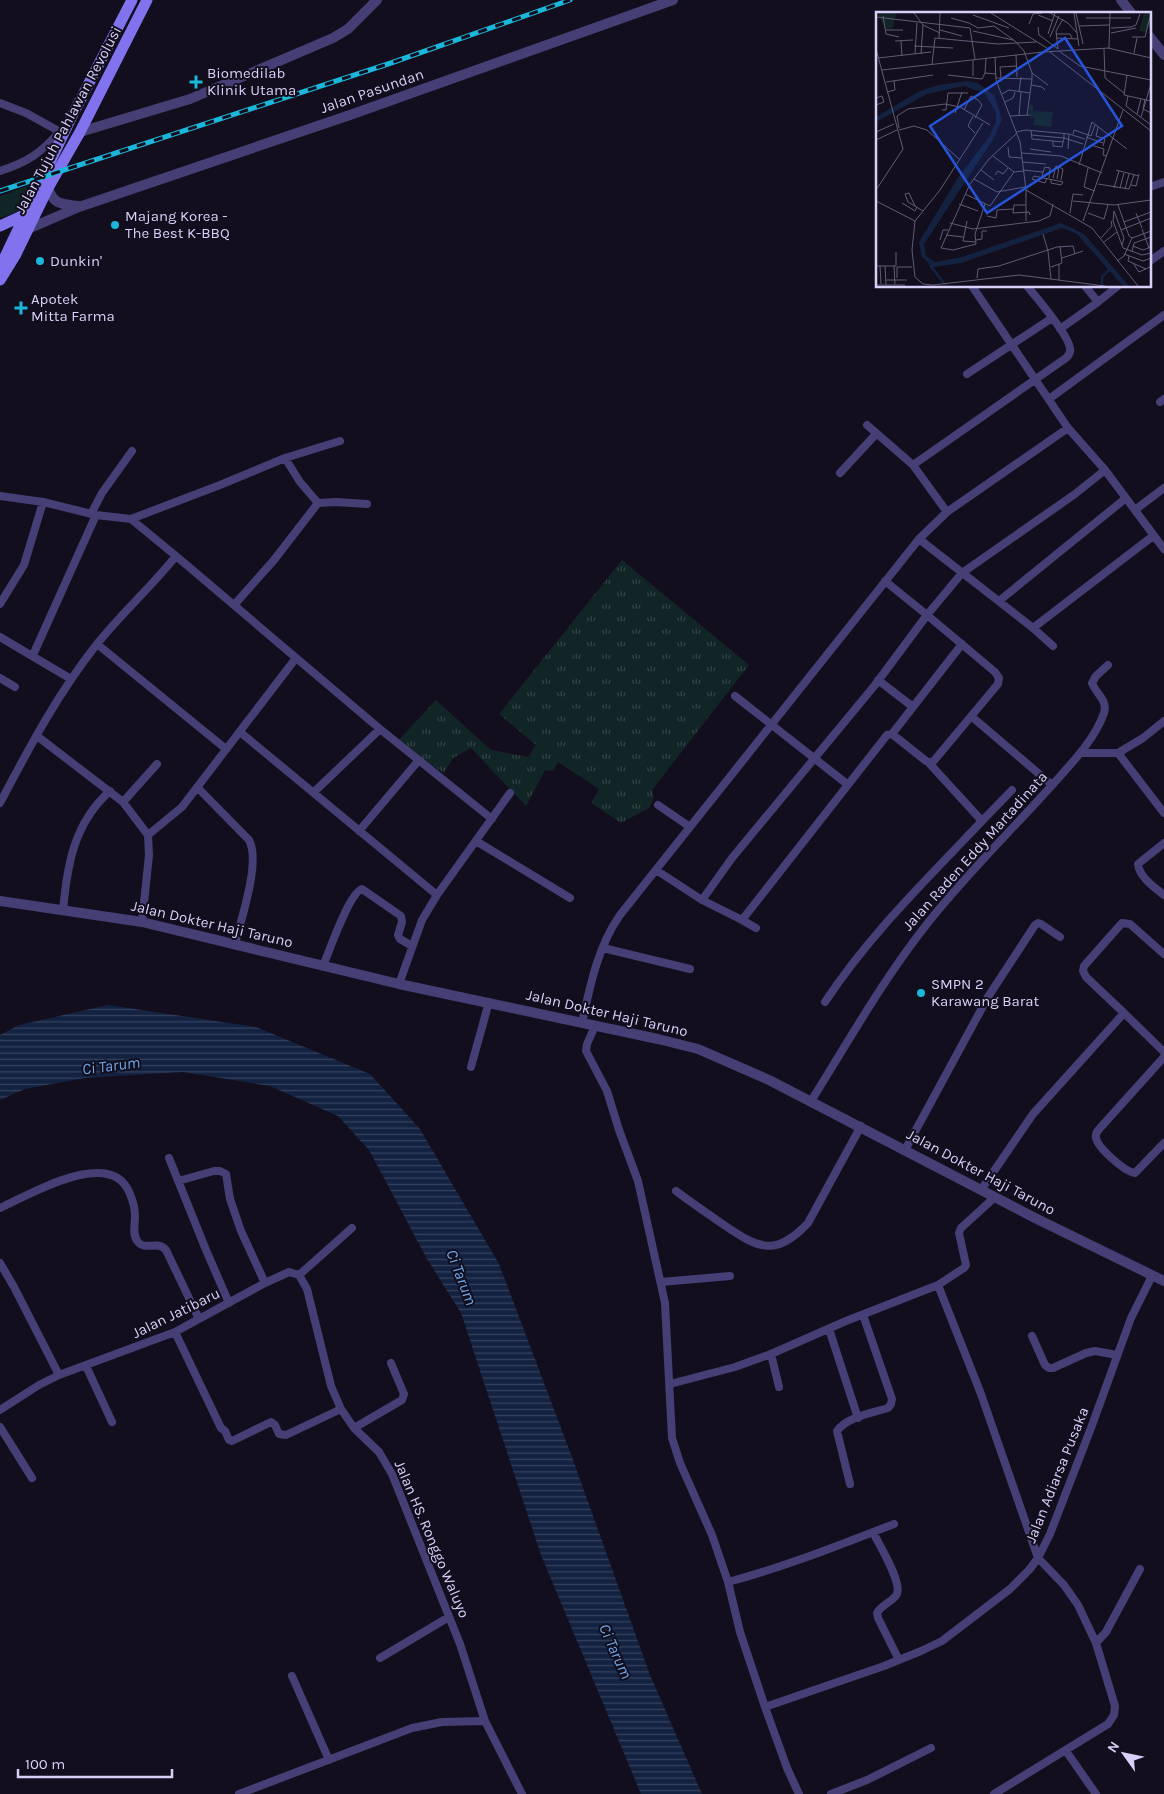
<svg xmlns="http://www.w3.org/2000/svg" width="1164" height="1794" font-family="Karla,sans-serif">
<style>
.grass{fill:url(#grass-tufts)}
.park{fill:#122526}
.water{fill:url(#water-rules)}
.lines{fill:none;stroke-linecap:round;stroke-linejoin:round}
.minor{stroke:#463f76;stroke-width:8}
.tertiary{stroke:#463f76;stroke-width:10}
.secondary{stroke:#8073ed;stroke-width:11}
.rail-casing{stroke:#1bb7da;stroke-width:5}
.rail{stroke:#120e1d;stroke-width:3;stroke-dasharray:9;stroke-linecap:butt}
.poi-dot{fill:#1bb7da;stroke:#120e1d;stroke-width:2}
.labels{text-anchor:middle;stroke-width:4;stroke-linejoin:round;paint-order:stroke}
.poi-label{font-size:15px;fill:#d8d0f9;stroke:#120e1d;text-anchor:start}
.street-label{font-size:15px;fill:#d8d0f9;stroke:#120e1d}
.water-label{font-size:16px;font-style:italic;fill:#6ba6ec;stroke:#120e1d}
.inset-river{fill:none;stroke:#142241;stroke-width:2.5}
.inset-road{fill:none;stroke:#615c75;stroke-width:1}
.view{fill:#2654da;fill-opacity:0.15;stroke:#2654da;stroke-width:2.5}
.inset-edge{fill:none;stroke:#d8d0f9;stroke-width:2.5}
</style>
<defs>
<pattern id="grass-tufts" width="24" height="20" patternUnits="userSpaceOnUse" patternTransform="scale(1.25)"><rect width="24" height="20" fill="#122526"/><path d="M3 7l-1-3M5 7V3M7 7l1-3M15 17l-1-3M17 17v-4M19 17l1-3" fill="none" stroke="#344446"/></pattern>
<pattern id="water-rules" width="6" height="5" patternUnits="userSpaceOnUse" patternTransform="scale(1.25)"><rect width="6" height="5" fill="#142241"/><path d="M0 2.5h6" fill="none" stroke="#35415d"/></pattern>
</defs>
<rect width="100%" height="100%" fill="#120e1d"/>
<path class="grass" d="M622 560 749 665 652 790 654 798 649 808 621 823 591 803 599 789 558 762 553 771 545 770 526 806 471 748 453 758 444 773 397 742 436 700 491 750 528 757 536 745 499 714Z"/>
<path class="park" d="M28 186 19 211 0 218V196Z"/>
<path class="water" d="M108 1005 256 1027 370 1074 420 1129 499 1264 572 1457 650 1675 702 1794H641L541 1555 461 1313 427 1259 369 1150 338 1116 270 1086 183 1072 85 1078 25 1089 0 1100V1035L19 1025Z"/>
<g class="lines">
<path class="minor" d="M0 103 26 113 64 134
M0 171C28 162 41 153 60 131
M1150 187 1164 182
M1150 261 1164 251
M972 286 1068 428 1105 470 1164 549
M1085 286 1098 302 1118 286
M1060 329 1098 302
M967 374 1052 318
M1049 399 1164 315
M1160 402 1164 399
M867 425 913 465
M285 458 300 482 318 503
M840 473 876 434
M0 496 43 502 96 515 131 519 220 485 285 458 340 441
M1135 510 1164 488
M947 512 913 465 1066 358C1069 355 1071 352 1070 348 1068 334 1037 298 1027 286
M91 514 102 493 132 451
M919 539 1033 628 1053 646
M176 556 380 729 492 819
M999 601 1126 498
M0 604 24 565 43 502
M235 604 274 560 318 503 336 502 367 504
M1033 628 1153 536
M0 637 71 679
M97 644 226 749
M33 655 96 515
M0 678 15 687
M878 680 913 707
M735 696 847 784
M971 716 1052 785
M240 732 437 895
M892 734 926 761 932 763 998 684 999 678 995 672 927 615 962 573 1075 494 1105 470
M37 736 123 802 148 835
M1081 753H1118L1143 738 1164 721
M1118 753 1164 813
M929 763 982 821 1012 790
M197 787 249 840C261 862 241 919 235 944
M314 792 380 729
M123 802 157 764
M0 803C29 748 58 693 97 644 122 613 151 587 176 556L131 519
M658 805 690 827
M359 831 419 760
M476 841 570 898
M1164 843 1138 864C1139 877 1155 888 1164 895
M656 870 702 900 742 920 887 735 892 734 962 644
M702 900 732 858 875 685 927 615 885 581
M63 911C67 865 74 823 110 791
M742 920 756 928
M142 922 149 855 148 835 182 807 296 658
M603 948 690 969
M323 966C329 952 349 893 362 889L401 916 402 922 398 935 400 939 412 946
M399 984 422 920 437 895 510 793
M825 1002C869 935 927 879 982 821
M1124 1013 1086 977 1083 971 1084 966 1122 923 1130 924 1164 954
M582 1023C590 986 598 946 620 915L919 539 947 512 1068 428
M595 1026 587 1044 586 1051 607 1091 619 1130 638 1181 665 1303 672 1438 680 1463 712 1535 728 1582 740 1632 765 1707 787 1768 799 1794
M1164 1057 1101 1127C1098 1130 1095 1133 1096 1138 1098 1148 1125 1172 1135 1173L1164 1143
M471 1067 489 1002
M811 1101C848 1042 884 978 927 924 966 874 1012 830 1054 783 1072 763 1095 739 1104 713 1108 700 1096 694 1092 683L1096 676 1108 665
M905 1150 988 997 1035 925 1038 923 1041 924 1060 937
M169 1158 206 1250 229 1303
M178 1181 214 1171H220L226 1174 230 1199 241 1231 265 1283
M981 1190 1033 1114 1124 1013 1164 1052
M676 1191C692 1203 708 1214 724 1225 759 1249 776 1257 808 1223L861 1126
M0 1208C29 1195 112 1145 130 1194 133 1201 135 1209 135 1217 135 1225 132 1235 138 1242 146 1251 157 1240 166 1250L199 1319
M0 1263 14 1287 59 1375
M299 1275 352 1228
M661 1282 730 1276
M938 1285 981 1394 1038 1558 1064 1585 1078 1605 1096 1643 1115 1706 1114 1715 1108 1724 994 1794
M829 1329 858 1418
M175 1332 221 1428 225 1431 229 1440 232 1441 271 1422 275 1425 279 1434 286 1435 341 1409
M1032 1336 1045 1365 1049 1368H1053L1086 1353 1095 1351 1117 1355
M771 1354 779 1387
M86 1366 112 1422
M670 1384 735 1367 771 1354 846 1321 938 1285 964 1268 966 1265 959 1233 961 1228 995 1197
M0 1410 39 1385 59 1375 175 1332 265 1283 289 1272 299 1275 307 1289 331 1386 341 1409 354 1428 379 1452 392 1474 460 1644 485 1721 522 1794
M0 1427 32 1478
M354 1428 402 1400 404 1394 391 1363
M850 1484 837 1431C847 1417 872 1413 888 1408L891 1404 892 1399 863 1315
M873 1532C879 1545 902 1581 897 1594 894 1601 882 1604 877 1613L878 1618 899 1660
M728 1582C785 1567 839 1545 894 1524
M1096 1643 1106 1632 1140 1569
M380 1658 449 1617
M292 1676 329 1760
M765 1707 884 1666 921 1651 942 1641 1010 1589 1029 1570 1038 1558 1050 1534 1091 1428 1131 1318 1152 1276
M1066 1751 1096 1794
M239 1794 412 1728 442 1722 485 1721
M831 1794 867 1780 931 1748"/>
<path class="tertiary" d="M1121 0 1132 14
M1150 37 1164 55
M80 132 190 99 333 38 348 29 377 0
M48 188C54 205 61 204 78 206
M28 229 79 207 350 115 673 0
M0 901 142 922 399 984 658 1039 698 1049 769 1080 1035 1218 1164 1281"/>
<path class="secondary" d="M0 226 24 215
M0 273 2 263 73 114 132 0
M0 280 16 254 48 188 80 132 147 0"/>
<g class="rail-casing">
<path id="rail" d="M0 191 391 63 570 0"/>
</g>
<use href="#rail" class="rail"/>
</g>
<g class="poi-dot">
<path d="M193.5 74.5h5v5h5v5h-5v5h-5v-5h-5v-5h5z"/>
<circle cx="115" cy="225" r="5"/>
<circle cx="40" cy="261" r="5"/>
<path d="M18.5 300.5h5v5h5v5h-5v5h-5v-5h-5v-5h5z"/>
<circle cx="921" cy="993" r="5"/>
</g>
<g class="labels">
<g class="poi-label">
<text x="207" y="78">Biomedilab<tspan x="207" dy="17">Klinik Utama</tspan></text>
<text x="125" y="221">Majang Korea -<tspan x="125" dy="17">The Best K-BBQ</tspan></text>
<text x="50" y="266">Dunkin'</text>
<text x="31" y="304">Apotek<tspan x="31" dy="17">Mitta Farma</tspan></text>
<text x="931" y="989">SMPN 2<tspan x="931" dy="17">Karawang Barat</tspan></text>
</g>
<g class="street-label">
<text transform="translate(372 91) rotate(-19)" y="5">Jalan Pasundan</text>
<text transform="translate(68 120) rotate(-62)" y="5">Jalan Tujuh Pahlawan Revolusi</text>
<text transform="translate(975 851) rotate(-48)" y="5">Jalan Raden Eddy Martadinata</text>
<text transform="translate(212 924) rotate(13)" y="5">Jalan Dokter Haji Taruno</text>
<text transform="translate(607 1013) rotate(13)" y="5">Jalan Dokter Haji Taruno</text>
<text transform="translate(981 1172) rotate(28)" y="5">Jalan Dokter Haji Taruno</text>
<text transform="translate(176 1313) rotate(-26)" y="5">Jalan Jatibaru</text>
<text transform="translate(1057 1475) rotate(-68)" y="5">Jalan Adiarsa Pusaka</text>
<text transform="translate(432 1539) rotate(67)" y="5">Jalan HS. Ronggo Waluyo</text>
</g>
<g class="water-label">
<text transform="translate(111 1065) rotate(-7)" y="6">Ci Tarum</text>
<text transform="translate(462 1277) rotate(69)" y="6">Ci Tarum</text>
<text transform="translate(616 1651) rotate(66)" y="6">Ci Tarum</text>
</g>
</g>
<g transform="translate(876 12)">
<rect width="275" height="275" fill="#120e1d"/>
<path d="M152 92 157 93 158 103 159 99 177 100 175 115 157 113 159 106 154 105Z" fill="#122526"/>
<path d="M1 1H20L17 16 10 17ZM268 1H275V15H271L270 20 263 19Z" fill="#122526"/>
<path d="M92 69 102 71 118 83 126 107 118 126 48 232 50 244 59 250 86 245 185 211 208 222 253 274H247L201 222 186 216 85 251 57 255 46 245 43 230 81 167 113 125 120 110V100L108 81 88 74 51 82 0 110V105L42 80 62 73Z" fill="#142241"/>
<path class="inset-river" d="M54 253 70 274M226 273V265L233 258"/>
<path class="inset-road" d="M38 1 47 13 64 21M115 1 174 38M174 1 192 11 201 21M198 1 203 34M200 1 207 32M97 3 133 16M162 3 177 9M7 4 10 22 23 25M0 5 94 16M75 6 93 11M210 6H255M93 11 102 16 118 14 139 29 148 39 156 61 172 73M153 12 157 2 166 1M203 14 233 13M162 15 163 23 182 37M255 15 260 13 264 2M94 16 99 47M235 16 255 15M10 18H27M64 18 86 24M97 19 137 28M235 21 260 16M172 22 179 1M180 22H194L196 26M174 25 183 4M256 25H269L274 5M63 26 64 1M180 26 202 27M19 29 37 28M25 29 26 44M38 34 77 36M232 36 275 46M233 36 234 1M0 37 27 137 0 178M182 37 180 19 187 7M228 37 229 66 248 81M183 39 204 54 275 68M174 40 275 119M258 41 261 26M39 42 41 11M45 42 47 13M140 43 141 65M119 45 120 68 144 130 150 178V193H138L137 201 153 200 154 203M2 46 55 40M110 46 109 61 120 62M97 48V64M56 52 59 26 122 32 160 30M6 58 167 40 233 36M72 63 106 67 109 61M251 63 248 83 275 89M120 66 156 67V61M125 66 124 55 141 54M10 70 57 63M155 73 166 75 169 78M11 80 19 78 18 69M143 80 145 65M126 82 133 78 154 81M252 84 250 94 275 113M0 86 6 84 8 90 0 93M269 87 267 97 275 101M129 90 137 86 139 80M66 98H70L72 81H92M88 98 95 84 102 88 106 93 99 106M79 101 86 80M261 102 265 87M143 103 145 80M151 103 156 67M97 104 92 114 99 121M134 104 154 103M265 105 275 72M107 111 64 178 39 209 36 238 39 265 47 272 57 273 143 263 229 274M222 115 220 124 229 127 227 134M23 116 21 104 32 97 69 92 84 95 114 113M23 118 38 114 51 118 83 147M155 118 156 127 187 130M0 120 18 112M140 120 150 118 193 122 209 127M197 122 198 118 215 124 219 113M155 123 188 126V121M210 125 227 131M0 128 21 118M177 129V134L186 135 188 126 207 132M215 133 228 137 227 143 231 144M132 135 133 145 146 146M154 137 175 140M192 137 193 122M146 141 185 144 226 161M117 144 138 160 147 159M146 150 170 152M203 153 216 110 251 137M183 155 187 157 185 168M212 156 208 175 219 179M105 158 118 168M147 158 167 160 166 165M240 158 263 164M167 160 169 155 174 156 173 166M119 163 122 159 127 162 132 156M177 166 180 154 183 155 181 167M98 167 121 180 149 175M156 167 158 164 187 170M156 167 169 171 171 166M175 167V171L185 173 187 170M222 172 253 177 258 163M255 173 260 174 263 162M238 176 243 159M244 176 248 161M249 177 253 162M150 178 216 216 262 274M89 182 114 194 138 160M0 189 39 209M197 189 238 193 275 188M26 191 39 199 41 195M83 192 102 199M109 192 99 222 100 232 77 238 65 236 94 172 113 147 141 121M39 194 33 181 29 182 32 190 47 199M194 201 197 182 207 183M212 201 228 207 232 193M260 201 266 216M111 204 120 206 121 198 137 197M91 209 87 229 100 230M150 209V193M207 209 247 98M248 210 275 200M74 211 97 217 163 209 174 204 177 192M266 217 273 236M245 218 275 206M167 222 172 239M70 223 87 225M225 226 236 214 235 209M256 226 275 219M64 228 67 218H72M100 228 106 227V219H111M228 230 241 220M246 233 248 226 238 199 237 209 247 236 266 243 275 241M257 234 267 238 275 235M172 239 175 267M256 239 258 231 275 225M248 242 267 249 275 246M253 244 252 249 270 257M186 246 207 239M241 249 248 244 256 226 253 224 242 193M257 251 263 260 274 255M0 254H9L10 273M4 254 5 272M9 254H20V240M18 254 19 272M175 255 186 251 184 234M21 266V255H36M101 266 102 257 123 254 181 235 197 234 199 242M10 268H31M183 268V252M0 273H29"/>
<path class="view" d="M189 26 246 114 111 201 54 114Z"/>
<rect width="275" height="275" class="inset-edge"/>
</g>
<g transform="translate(1124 1754) rotate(303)" stroke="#120e1d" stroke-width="4" paint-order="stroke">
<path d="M0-4L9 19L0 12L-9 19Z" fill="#d8d0f9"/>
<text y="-8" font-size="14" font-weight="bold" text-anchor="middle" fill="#d8d0f9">N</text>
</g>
<path d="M18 1769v8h154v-8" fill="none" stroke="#d8d0f9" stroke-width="2.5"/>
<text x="25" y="1769" font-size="15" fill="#d8d0f9" stroke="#120e1d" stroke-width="4" paint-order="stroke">100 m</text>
</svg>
